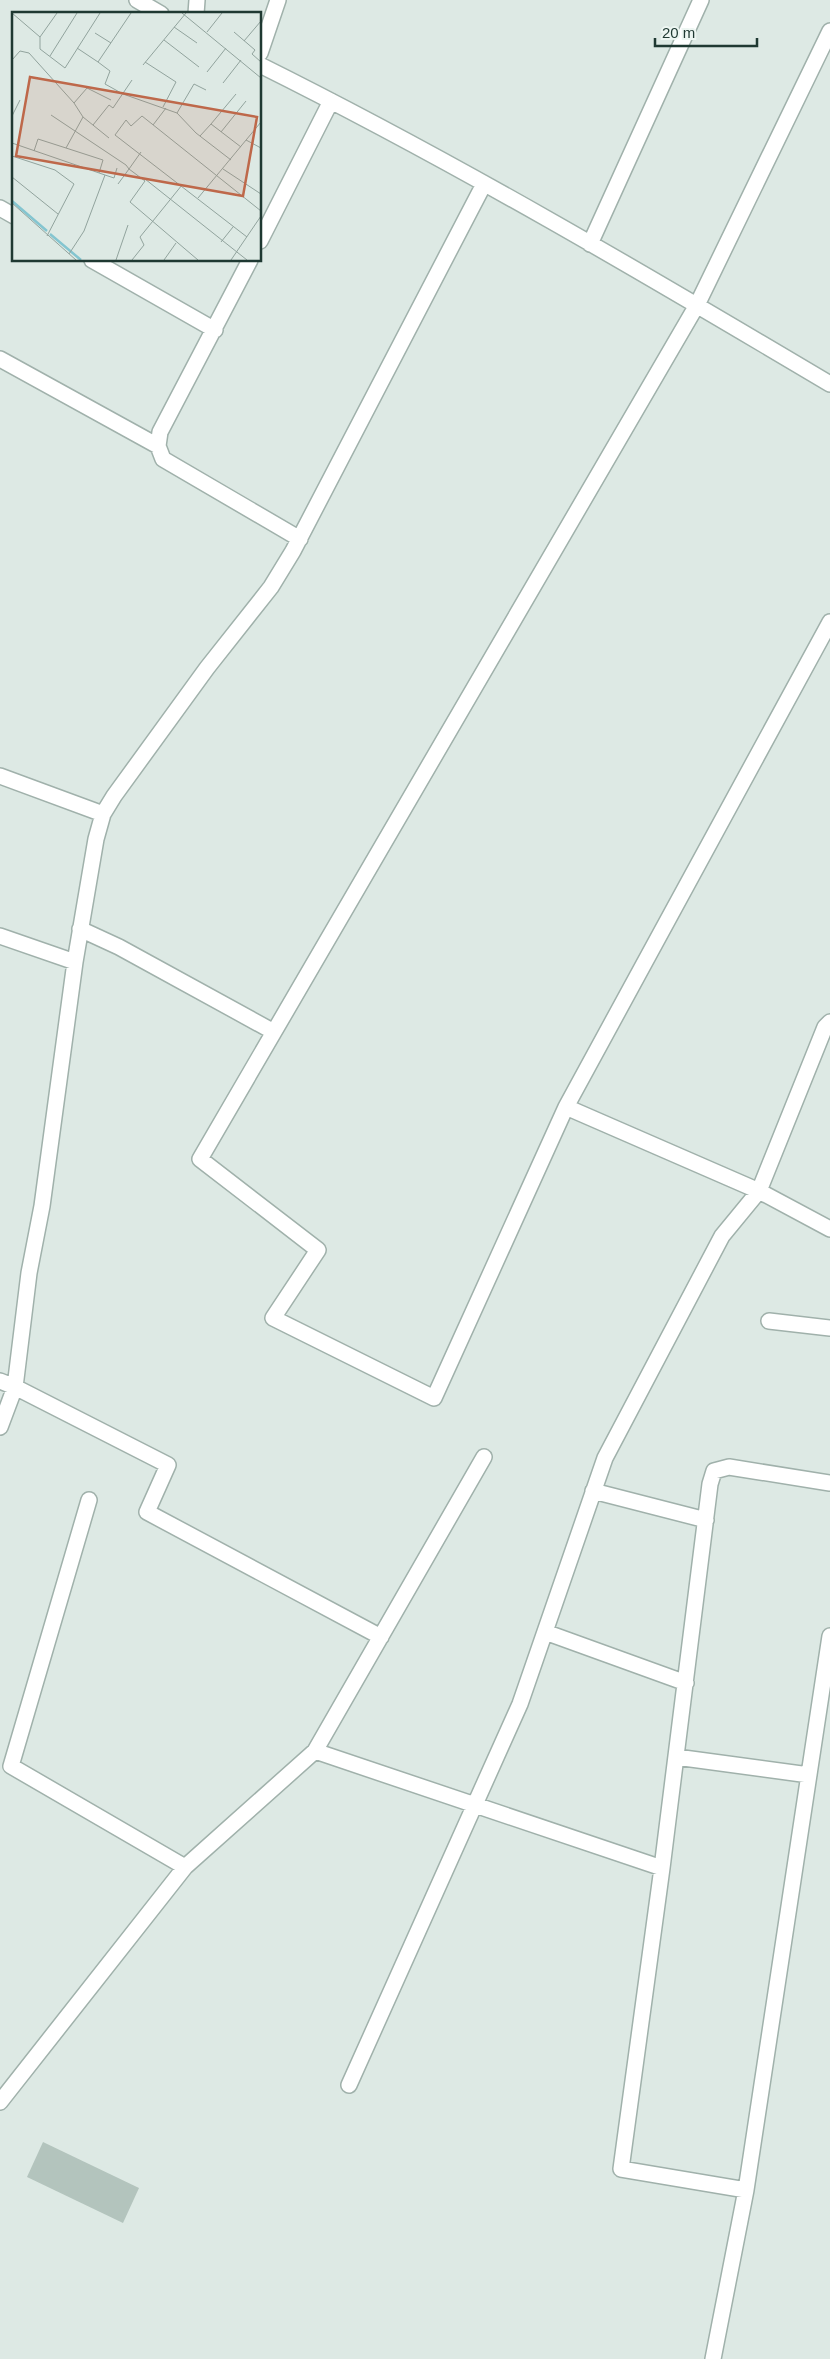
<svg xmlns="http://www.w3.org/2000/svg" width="830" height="2359" font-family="Arial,sans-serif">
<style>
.building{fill:#b3c4bd}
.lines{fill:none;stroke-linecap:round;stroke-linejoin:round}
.minor-casing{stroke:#a0b1ab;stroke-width:18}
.minor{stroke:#fff;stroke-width:15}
.inset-river{fill:none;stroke:#84c5d0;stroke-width:2.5}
.inset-road{fill:none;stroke:#91a39d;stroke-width:1}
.view{fill:#be684a;fill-opacity:0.15;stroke:#be684a;stroke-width:2.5}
.inset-edge{fill:none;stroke:#1f3932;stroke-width:2.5}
</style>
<rect width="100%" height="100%" fill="#dde9e4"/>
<path class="building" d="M43 2142 139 2188 123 2223 27 2177Z"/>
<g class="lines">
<g class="minor-casing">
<path id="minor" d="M137 0 161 14
M196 14 197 0
M830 31 697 305 200 1159 318 1250 273 1318 434 1398 566 1107 830 622
M260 53 278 0
M260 65C455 162 643 273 830 384
M0 208 14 216
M260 241 331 101
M590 244 701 0
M92 260 215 330
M250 260 160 432 158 446 163 459 300 539
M0 359 158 446
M0 776 103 814
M80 929 119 947 274 1032
M0 936 75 962
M566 1107 759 1191 825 1027 830 1022
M769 1321 830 1328
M0 1381 15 1387 168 1465 147 1512 381 1637
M0 1427 15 1387 29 1273 42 1206 75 962 96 839 103 814 114 796 207 668 271 587 293 551 484 184
M593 1491 706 1520
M89 1500 11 1766 185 1867
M545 1632 686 1683
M315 1751 662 1868 621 2169 746 2190
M676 1757 809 1775
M662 1868 710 1484 714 1471 729 1467 830 1483
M349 2085 520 1704 605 1458 722 1236 759 1191 830 1229
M0 2102 185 1867 315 1751 484 1457
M713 2359 746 2190 830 1636"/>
</g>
<use href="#minor" class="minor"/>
</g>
<g transform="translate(12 12)">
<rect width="249" height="249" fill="#dde9e4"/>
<path class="inset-river" d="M0 189 35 219M38 222 69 248"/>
<path class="inset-road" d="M0 1 28 25V37L53 56 88 1M119 1 86 50 98 59 93 72 111 82 165 101 184 121 219 148M170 1 249 66M162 15 185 31M195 20 210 1M222 20 243 38 240 42 249 50M83 21 99 31M28 25 45 1M152 28 187 55M232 29 249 9M65 36 86 50M38 44 65 1M0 48 8 39 17 41 62 91 71 105 97 126M133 50 164 70 151 95M131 53 174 1M195 60 214 36M211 71 229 48M62 91 75 76 99 88M165 101 182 72 194 78M39 103 114 153 117 157 106 172M0 104 8 88M199 112 224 82M81 113 97 93 101 96 120 68M141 113 154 96M209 120 234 89M188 124 199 112 229 135M234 128 249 136M0 131 93 163M54 136 91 148 87 161M22 139 26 127 54 136 71 105M129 140 117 157 133 169 118 190 186 248M0 144 43 158 62 172 35 224M211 157 249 182M0 165 46 202M133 167 235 248M186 186 249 110M0 191 64 248M235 225 103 123 114 108 119 114 130 104 249 199M209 230 221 215M57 242 72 219 93 163 102 166 105 156M104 248 116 213M120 248 132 233 128 225 170 173M152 248 164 231M219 248 249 204"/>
<path class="view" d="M18 65 245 105 231 184 4 144Z"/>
<rect width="249" height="249" class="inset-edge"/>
</g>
<path d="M655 38v8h102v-8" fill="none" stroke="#1f3932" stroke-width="2.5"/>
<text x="662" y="38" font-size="15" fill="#1f3932" stroke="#edf6f2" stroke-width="4" paint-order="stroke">20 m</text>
</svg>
